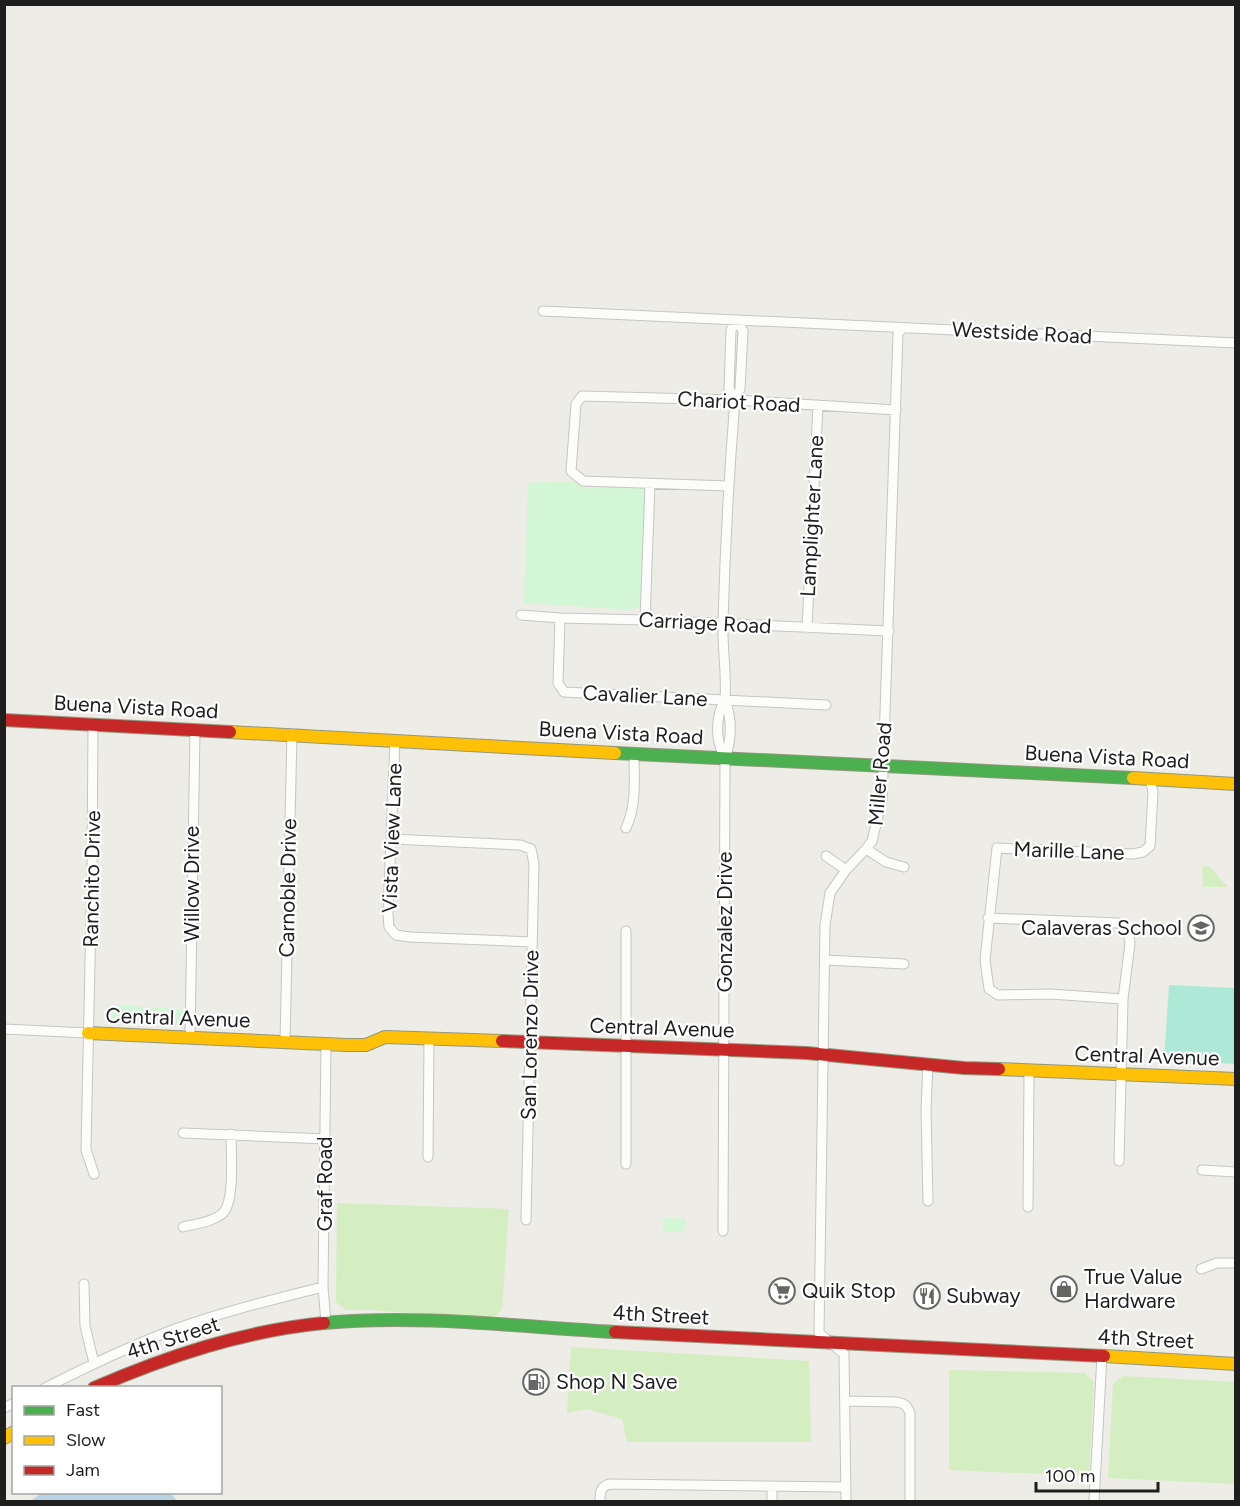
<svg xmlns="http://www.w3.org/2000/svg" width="1240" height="1506" font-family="Figtree,sans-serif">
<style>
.grass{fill:#d4eec1}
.park{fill:#d2f6d6}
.pitch{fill:#ade9d6}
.water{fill:#b6d4e3}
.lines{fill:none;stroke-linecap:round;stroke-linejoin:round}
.street-casing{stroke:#c5c5c2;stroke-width:11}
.fast-casing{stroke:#92977d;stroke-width:14}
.slow-casing{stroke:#92977d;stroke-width:14}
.jam-casing{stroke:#92977d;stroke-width:14}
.street{stroke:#fcfcfb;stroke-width:9}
.fast{stroke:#4caf50;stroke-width:12}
.slow{stroke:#ffc107;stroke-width:12}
.jam{stroke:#c62828;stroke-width:12}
.labels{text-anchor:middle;stroke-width:4.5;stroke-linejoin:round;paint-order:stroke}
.street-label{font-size:21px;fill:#1e1e1e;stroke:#fff}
.poi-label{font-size:21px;fill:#1e1e1e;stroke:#fff;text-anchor:start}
</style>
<rect width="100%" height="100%" fill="#edece6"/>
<path class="grass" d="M1202 866 1210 867 1228 887H1203Z
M337 1203 509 1209 502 1309 494 1320 371 1310H346L336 1302Z
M571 1347 809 1361 811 1442H627L622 1419 587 1409 567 1413Z
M949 1370 1085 1373 1094 1382 1089 1476 949 1470Z
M1123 1376 1235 1382V1484L1108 1478 1113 1384Z"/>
<path class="park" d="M572 481 587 489 606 484 646 486 641 605 632 610 524 603 528 483Z
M107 1005 183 1009V1027L107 1024Z
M664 1218 686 1219 685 1229 681 1232 663 1231Z"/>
<path class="pitch" d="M1169 985 1235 988V1064L1164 1060Z"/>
<path class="water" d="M44 1492 170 1493 177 1501H30Z"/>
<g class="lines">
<g class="street-casing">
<path id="street" d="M543 311 1236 343
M737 320 743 331 740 389 735 400 729 389 731 330Z
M728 486 583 481 571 471 576 404 582 396 735 400 896 410
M521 615 560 618 645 620 889 631
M560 618 558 683 564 692 826 705
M645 620 650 484
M807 628 818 405
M725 700C727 674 722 648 723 622 725 548 729 474 735 400
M93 724 92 869 86 1150 94 1174
M395 740 388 914 389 927 396 935 410 937 532 942
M626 828C637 804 634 780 634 754
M391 839 520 845 531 849 534 864 526 1220
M866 849 886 862 904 867
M826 856 846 870
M988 918 1118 923 1127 928 1130 943 1123 999 1119 1161
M825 960 904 964
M1123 999 1050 994 998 995 989 989 985 960 997 848 1132 854 1143 852 1150 846 1153 792 1150 780
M4 1029 88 1033
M190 1038 195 730
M285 1041 292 734
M326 1044 323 1287 326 1323
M928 1064 926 1110 928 1201
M183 1133 325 1139
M428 1157 429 1038
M626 1164V931
M1202 1170 1236 1172
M1028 1207 1029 1072
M183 1227C195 1224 213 1222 223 1213 235 1201 231 1152 231 1134
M723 1231 725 758C732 740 732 718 725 700 715 717 715 740 725 758
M1201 1269 1217 1263H1236
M84 1284 85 1326 94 1363
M45 1388C88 1366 132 1345 178 1328 226 1311 275 1299 323 1287
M845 1401 895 1402C904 1403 907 1405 910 1413V1502
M4 1408 14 1403
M600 1502C600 1493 600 1486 610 1484L846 1487
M772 1502V1486
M846 1502 844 1354 819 1333 825 925 830 893 846 870 866 849 872 841 882 800 898 334 902 328
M1094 1502 1102 1356"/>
</g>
<g class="fast-casing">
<path id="fast" d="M615 753 1133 778
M324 1323C419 1314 520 1327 615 1332"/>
</g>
<g class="slow-casing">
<path id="slow" d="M230 732 615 753
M1133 778 1236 784
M88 1033 347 1045H366L385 1037 502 1041
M999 1069 1236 1079
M1104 1356 1236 1364
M4 1438 14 1432"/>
</g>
<g class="jam-casing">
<path id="jam" d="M4 720 230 732
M502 1041 807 1053 964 1068 999 1069
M615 1332 1104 1356
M94 1388C168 1356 243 1331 324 1323"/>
</g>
<use href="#street" class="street"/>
<use href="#fast" class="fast"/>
<use href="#slow" class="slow"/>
<use href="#jam" class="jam"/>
</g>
<defs>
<g id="school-ring" transform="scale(1.35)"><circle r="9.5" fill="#fff" stroke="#666664" stroke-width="1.5"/><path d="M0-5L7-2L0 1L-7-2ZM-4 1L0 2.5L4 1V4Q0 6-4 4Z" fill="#666664"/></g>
<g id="shop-ring" transform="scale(1.35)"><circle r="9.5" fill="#fff" stroke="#666664" stroke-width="1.5"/><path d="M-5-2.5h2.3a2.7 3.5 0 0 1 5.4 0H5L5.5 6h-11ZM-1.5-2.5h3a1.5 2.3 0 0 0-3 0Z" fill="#666664"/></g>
<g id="supermarket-ring" transform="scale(1.35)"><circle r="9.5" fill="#fff" stroke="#666664" stroke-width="1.5"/><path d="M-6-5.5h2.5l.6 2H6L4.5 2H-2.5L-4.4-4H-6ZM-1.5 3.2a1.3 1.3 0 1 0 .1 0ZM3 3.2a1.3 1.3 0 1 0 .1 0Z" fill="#666664"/></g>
<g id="restaurant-ring" transform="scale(1.35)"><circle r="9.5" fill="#fff" stroke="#666664" stroke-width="1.5"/><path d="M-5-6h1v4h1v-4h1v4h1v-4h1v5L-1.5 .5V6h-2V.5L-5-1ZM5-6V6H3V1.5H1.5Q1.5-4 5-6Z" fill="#666664"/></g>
<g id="fuel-ring" transform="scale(1.35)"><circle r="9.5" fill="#fff" stroke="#666664" stroke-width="1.5"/><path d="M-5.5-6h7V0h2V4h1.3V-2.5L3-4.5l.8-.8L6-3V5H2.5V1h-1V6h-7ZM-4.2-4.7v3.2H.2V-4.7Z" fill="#666664"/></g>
</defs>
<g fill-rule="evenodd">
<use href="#school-ring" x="1201" y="928"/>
<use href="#shop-ring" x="1064" y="1289"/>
<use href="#supermarket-ring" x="782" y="1291"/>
<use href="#restaurant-ring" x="927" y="1296"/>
<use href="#fuel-ring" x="536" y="1382"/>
</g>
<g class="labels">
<g class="street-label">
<text transform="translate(1022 333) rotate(3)" y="7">Westside Road</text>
<text transform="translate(739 402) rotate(3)" y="7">Chariot Road</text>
<text transform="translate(812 516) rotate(-87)" y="7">Lamplighter Lane</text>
<text transform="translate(705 623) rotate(3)" y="7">Carriage Road</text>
<text transform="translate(645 696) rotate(3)" y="7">Cavalier Lane</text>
<text transform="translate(136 707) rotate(3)" y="7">Buena Vista Road</text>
<text transform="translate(621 733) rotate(3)" y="7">Buena Vista Road</text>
<text transform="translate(1107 757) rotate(3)" y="7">Buena Vista Road</text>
<text transform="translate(880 774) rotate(-85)" y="7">Miller Road</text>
<text transform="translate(392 838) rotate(-88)" y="7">Vista View Lane</text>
<text transform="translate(1069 851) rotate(2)" y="7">Marille Lane</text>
<text transform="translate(92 879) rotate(-89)" y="7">Ranchito Drive</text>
<text transform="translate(192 884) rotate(-90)" y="7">Willow Drive</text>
<text transform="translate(288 888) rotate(-89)" y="7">Carnoble Drive</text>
<text transform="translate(725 922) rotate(-90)" y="7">Gonzalez Drive</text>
<text transform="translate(178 1018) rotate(2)" y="7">Central Avenue</text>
<text transform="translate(662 1028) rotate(2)" y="7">Central Avenue</text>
<text transform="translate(530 1035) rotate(-89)" y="7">San Lorenzo Drive</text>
<text transform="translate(1147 1056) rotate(2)" y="7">Central Avenue</text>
<text transform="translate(325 1184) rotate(-90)" y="7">Graf Road</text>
<text transform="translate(661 1315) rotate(3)" y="7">4th Street</text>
<text transform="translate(173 1338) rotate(-18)" y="7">4th Street</text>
<text transform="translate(1146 1339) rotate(3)" y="7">4th Street</text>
</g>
<g class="poi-label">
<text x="1182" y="935" text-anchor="end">Calaveras School</text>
<text x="1084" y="1284">True Value<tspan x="1084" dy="24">Hardware</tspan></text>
<text x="802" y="1298">Quik Stop</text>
<text x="946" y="1303">Subway</text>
<text x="556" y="1389">Shop N Save</text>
</g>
</g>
<rect width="1240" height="1506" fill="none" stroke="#1e1e1e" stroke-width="12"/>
<rect x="12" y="1386" width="210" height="108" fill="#ffffff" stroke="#a5a5a5" stroke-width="1.5"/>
<rect x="24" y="1406" width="30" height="9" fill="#4caf50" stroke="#a5a5a5" stroke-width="1.5"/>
<text x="66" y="1416" font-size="18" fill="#1e1e1e">Fast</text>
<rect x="24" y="1436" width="30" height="9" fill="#ffc107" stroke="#a5a5a5" stroke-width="1.5"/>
<text x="66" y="1446" font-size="18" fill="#1e1e1e">Slow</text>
<rect x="24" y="1466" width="30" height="9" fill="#c62828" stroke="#a5a5a5" stroke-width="1.5"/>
<text x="66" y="1476" font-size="18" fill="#1e1e1e">Jam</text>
<path d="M1036 1482v9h122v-9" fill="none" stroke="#1e1e1e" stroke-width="3"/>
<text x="1045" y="1482" font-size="18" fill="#1e1e1e" stroke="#ffffff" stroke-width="4.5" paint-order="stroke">100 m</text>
</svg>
